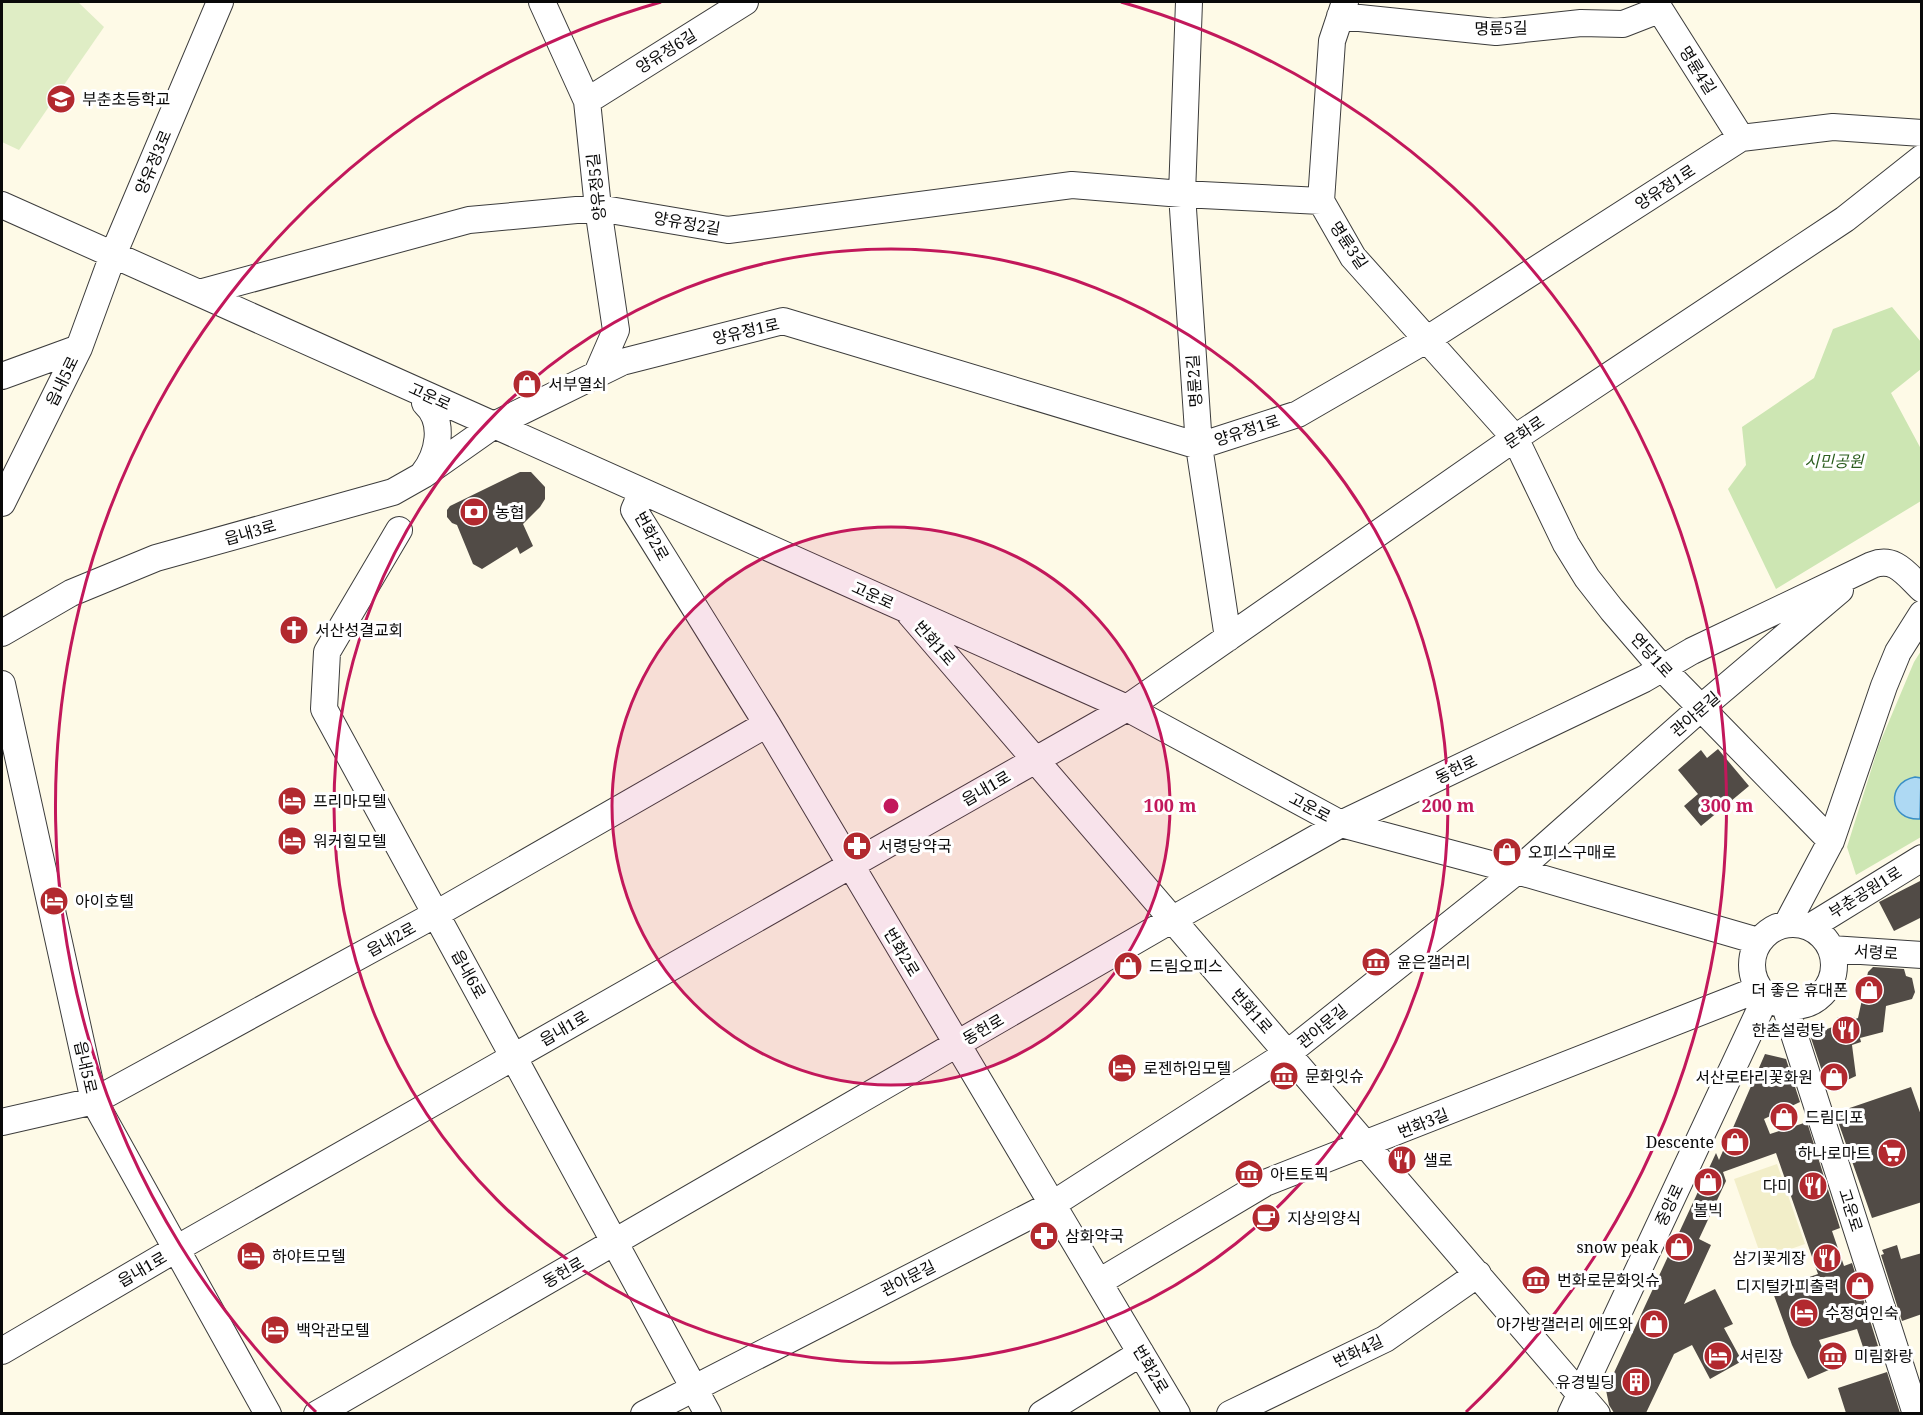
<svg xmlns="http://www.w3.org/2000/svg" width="1923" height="1415" font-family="'Noto Serif','Noto Sans KR',serif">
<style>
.farmland{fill:#f2eec9}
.green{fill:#cde6b3}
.pitch{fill:#dfedc5}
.water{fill:#aed9f3;stroke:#398ec6;stroke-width:1.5}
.building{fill:#514b46}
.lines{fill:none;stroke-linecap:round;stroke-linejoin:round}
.minor-casing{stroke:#3c3c3c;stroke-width:28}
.minor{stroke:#fff;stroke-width:26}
.ring{fill:none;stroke:#c2185b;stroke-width:3}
.labels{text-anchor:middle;stroke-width:6;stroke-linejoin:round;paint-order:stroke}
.street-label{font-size:16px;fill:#090909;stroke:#fff}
.poi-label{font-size:16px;fill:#090909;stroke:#fff;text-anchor:start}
.park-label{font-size:16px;font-style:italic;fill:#2b5d1e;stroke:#fff}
.centre{fill:#c2185b;stroke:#fff;stroke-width:3}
.ring-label{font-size:18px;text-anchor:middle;font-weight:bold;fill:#c2185b;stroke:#fff;stroke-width:6;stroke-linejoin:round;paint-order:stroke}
</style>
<rect width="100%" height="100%" fill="#fefae7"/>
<path class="farmland" d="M1777 1164 1805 1244 1762 1259 1734 1179Z"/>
<path class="green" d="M1892 307 1921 342V369L1891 393 1921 449V501L1776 589 1728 489 1746 465 1742 427 1814 378 1833 329Z
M1921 651V837L1856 875 1847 847 1879 745 1914 662Z"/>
<path class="pitch" d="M2 2H78L104 27 19 150 2 142Z"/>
<path class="water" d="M1915 777 1921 778 1920 819C1889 821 1885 783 1915 777Z"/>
<path class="building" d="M520 472H531L545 487V499L540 507 523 524 533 546 520 554 517 547 482 569 473 564 457 525 452 523 447 517V510L450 506Z
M1718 749 1749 786 1701 826 1684 806 1698 794 1678 770 1701 750 1707 758Z
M1922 880V917L1894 931 1879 902Z
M1873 967 1904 969 1906 976 1912 978 1915 992 1912 999 1886 1006 1883 1032 1860 1038 1861 1042 1852 1045 1856 1076 1828 1089 1810 1035 1858 1018 1868 972Z
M1765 1054 1786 1059 1800 1102 1764 1119 1770 1134 1807 1122 1840 1228 1832 1231 1844 1266 1852 1263 1878 1346 1864 1350 1857 1329 1819 1340 1831 1369 1808 1379 1792 1345 1772 1290 1818 1274 1776 1153 1723 1172 1726 1181 1699 1239 1711 1245 1684 1304 1715 1289 1733 1324 1724 1328 1742 1361 1710 1379 1692 1345 1674 1354 1646 1413H1614L1609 1405 1606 1390 1716 1153 1719 1160Z
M1911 1087 1922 1118V1202L1872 1218 1835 1113Z
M1897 1245 1901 1259 1922 1253V1314L1902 1321 1881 1255 1884 1254 1882 1250Z
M1887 1372 1900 1413H1846L1838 1388Z"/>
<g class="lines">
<g class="minor-casing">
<path id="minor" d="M542 2 587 101 598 208 616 330 596 376
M1189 2 1182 194 1199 446 1228 638
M1345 2 1332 41 1321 201 1353 257 1515 438 1566 544 1587 578 1612 610 1662 668 1831 841
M1655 2 1741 138
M1340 16 1496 32 1581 23 1623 24 1659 10
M587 101 745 2
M2 205 1127 708 1341 824 1517 871 1758 941
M199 293 469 220 598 208 728 230 1072 185 1182 194 1321 201
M2 376 79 348
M423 474C438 455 446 422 425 403L428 396
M642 492 634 510 767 724 1177 1414
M2 503 79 348 113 255 220 2
M399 530 327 652 324 709 708 1414
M910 614 1597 1414
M2 633 71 593 156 558 393 492 423 475 494 425 622 362 783 321 1199 446 1298 414 1426 340 1741 138 1833 127 1922 133
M2 684 94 1101 268 1414
M1752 965a41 41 0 1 1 82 0a41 41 0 1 1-82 0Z
M1787 924 1831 841 1884 686 1898 652 1922 614
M1810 927 1922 858
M1831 949 1922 955
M1785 1006 1916 1414
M2 1122 94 1101 436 914 767 724
M1099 1282 1265 1183 1759 989
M2 1351 176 1249 1127 708 1515 438 1845 219 1922 158
M317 1414 1173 919 1341 824 1644 679 1692 651 1872 565C1895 556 1906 574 1922 589
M644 1414 1053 1204 1288 1053 1517 871 1702 707 1840 590
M1042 1414 1141 1353
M1230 1414 1385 1339 1478 1274
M1571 1414 1766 997"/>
</g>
<use href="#minor" class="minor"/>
</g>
<circle cx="891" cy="806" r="279" fill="#c2185b" fill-opacity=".12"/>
<g class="ring">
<circle cx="891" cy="806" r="279"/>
<circle cx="891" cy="806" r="557"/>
<path d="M316 1412A836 836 0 0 1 661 2M1121 2A836 836 0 0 1 1466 1412"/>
</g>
<defs>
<g id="school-disc" transform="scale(1.5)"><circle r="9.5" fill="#b2292f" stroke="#fff"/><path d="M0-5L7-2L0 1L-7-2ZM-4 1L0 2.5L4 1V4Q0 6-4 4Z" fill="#fff"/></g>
<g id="shop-disc" transform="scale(1.5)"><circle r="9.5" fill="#b2292f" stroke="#fff"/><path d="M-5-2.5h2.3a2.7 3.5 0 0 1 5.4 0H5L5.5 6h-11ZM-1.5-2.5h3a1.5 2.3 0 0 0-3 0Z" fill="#fff"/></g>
<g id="bank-disc" transform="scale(1.5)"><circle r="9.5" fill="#b2292f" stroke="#fff"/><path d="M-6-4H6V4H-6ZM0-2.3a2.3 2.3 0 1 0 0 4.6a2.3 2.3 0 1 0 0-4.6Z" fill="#fff"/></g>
<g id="church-disc" transform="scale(1.5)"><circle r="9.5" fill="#b2292f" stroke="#fff"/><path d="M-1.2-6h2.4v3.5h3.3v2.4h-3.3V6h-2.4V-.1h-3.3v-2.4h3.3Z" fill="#fff"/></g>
<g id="hotel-disc" transform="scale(1.5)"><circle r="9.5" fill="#b2292f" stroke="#fff"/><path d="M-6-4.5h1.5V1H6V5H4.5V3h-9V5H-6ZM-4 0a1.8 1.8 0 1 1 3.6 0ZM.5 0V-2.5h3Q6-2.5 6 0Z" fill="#fff"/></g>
<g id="pharmacy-disc" transform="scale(1.5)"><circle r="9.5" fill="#b2292f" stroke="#fff"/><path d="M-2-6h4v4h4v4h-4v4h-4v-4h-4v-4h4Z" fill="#fff"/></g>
<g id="museum-disc" transform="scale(1.5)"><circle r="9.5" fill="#b2292f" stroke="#fff"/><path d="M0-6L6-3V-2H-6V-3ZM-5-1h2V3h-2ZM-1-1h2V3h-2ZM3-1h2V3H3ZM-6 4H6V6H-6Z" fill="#fff"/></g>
<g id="restaurant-disc" transform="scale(1.5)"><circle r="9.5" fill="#b2292f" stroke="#fff"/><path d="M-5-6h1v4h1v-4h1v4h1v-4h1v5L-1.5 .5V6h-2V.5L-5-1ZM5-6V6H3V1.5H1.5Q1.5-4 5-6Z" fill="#fff"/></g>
<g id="supermarket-disc" transform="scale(1.5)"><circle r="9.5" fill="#b2292f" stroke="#fff"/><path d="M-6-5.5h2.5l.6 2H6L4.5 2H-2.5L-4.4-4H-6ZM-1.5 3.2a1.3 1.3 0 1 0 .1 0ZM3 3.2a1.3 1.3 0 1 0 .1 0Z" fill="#fff"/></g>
<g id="cafe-disc" transform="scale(1.5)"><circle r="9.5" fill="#b2292f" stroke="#fff"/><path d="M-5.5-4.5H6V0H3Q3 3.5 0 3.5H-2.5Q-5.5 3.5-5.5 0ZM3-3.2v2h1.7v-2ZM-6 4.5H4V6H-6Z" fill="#fff"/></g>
<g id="building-disc" transform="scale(1.5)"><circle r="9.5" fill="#b2292f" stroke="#fff"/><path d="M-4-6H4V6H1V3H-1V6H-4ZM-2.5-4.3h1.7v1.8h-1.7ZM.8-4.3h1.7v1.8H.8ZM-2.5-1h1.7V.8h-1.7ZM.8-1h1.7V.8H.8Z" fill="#fff"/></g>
</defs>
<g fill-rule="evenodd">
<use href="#school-disc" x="61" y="99"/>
<use href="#shop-disc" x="527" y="384"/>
<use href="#bank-disc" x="474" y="512"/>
<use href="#church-disc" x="294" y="630"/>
<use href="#hotel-disc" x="292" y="801"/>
<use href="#hotel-disc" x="292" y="841"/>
<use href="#pharmacy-disc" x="857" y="846"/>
<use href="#shop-disc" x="1507" y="852"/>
<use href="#hotel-disc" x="54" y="901"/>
<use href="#museum-disc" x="1376" y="962"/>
<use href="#shop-disc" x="1128" y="966"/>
<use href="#shop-disc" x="1869" y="990"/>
<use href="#restaurant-disc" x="1846" y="1030"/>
<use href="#hotel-disc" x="1122" y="1068"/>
<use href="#museum-disc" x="1284" y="1076"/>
<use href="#shop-disc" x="1834" y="1077"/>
<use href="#shop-disc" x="1784" y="1117"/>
<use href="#shop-disc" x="1735" y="1142"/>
<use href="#supermarket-disc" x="1892" y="1153"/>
<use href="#restaurant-disc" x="1402" y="1160"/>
<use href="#museum-disc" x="1249" y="1174"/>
<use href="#shop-disc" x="1708" y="1182"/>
<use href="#restaurant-disc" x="1813" y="1186"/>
<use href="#cafe-disc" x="1266" y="1218"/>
<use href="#pharmacy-disc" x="1044" y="1236"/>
<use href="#shop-disc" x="1679" y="1247"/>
<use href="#hotel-disc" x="251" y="1256"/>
<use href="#restaurant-disc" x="1827" y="1258"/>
<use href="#museum-disc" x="1536" y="1280"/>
<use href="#shop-disc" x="1860" y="1286"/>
<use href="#hotel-disc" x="1804" y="1313"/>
<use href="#shop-disc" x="1654" y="1324"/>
<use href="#hotel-disc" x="275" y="1330"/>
<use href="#hotel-disc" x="1718" y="1356"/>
<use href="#museum-disc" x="1833" y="1356"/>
<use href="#building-disc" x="1636" y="1382"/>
</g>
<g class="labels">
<g class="street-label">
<text transform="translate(1501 28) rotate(-1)" y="6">명륜5길</text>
<text transform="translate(666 51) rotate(-32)" y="6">양유정6길</text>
<text transform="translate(1698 70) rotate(58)" y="6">명륜4길</text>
<text transform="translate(153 162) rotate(-67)" y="6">양유정3로</text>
<text transform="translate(596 187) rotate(-96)" y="6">양유정5길</text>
<text transform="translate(1665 187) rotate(-33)" y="6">양유정1로</text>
<text transform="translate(687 223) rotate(10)" y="6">양유정2길</text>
<text transform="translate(1349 245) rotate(56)" y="6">명륜3길</text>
<text transform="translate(746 331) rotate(-13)" y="6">양유정1로</text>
<text transform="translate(62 381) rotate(-64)" y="6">읍내5로</text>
<text transform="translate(1194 381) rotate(-94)" y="6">명륜2길</text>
<text transform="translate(430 396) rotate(24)" y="6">고운로</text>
<text transform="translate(1247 430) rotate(-18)" y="6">양유정1로</text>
<text transform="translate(1524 432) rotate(-34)" y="6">문화로</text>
<text transform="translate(250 532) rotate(-16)" y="6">읍내3로</text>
<text transform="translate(652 536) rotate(61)" y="6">번화2로</text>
<text transform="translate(873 595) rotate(24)" y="6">고운로</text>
<text transform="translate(935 643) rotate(49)" y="6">번화1로</text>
<text transform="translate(1652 655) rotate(48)" y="6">연당1로</text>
<text transform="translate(1695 714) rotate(-41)" y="6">관아문길</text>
<text transform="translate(1456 769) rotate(-26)" y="6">동헌로</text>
<text transform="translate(986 788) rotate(-30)" y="6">읍내1로</text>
<text transform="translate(1310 807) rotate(28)" y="6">고운로</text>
<text transform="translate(1865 892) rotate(-32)" y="6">부춘공원1로</text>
<text transform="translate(391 939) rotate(-29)" y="6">읍내2로</text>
<text transform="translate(902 952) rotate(59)" y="6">번화2로</text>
<text transform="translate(1876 952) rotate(4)" y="6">서령로</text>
<text transform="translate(469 974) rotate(61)" y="6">읍내6로</text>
<text transform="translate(1252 1011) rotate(49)" y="6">번화1로</text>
<text transform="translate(1322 1026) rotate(-39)" y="6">관아문길</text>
<text transform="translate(564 1028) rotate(-30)" y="6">읍내1로</text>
<text transform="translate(983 1029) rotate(-30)" y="6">동헌로</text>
<text transform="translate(86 1067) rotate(77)" y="6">읍내5로</text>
<text transform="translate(1423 1123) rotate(-22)" y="6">번화3길</text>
<text transform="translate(1669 1205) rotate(-65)" y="6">중앙로</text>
<text transform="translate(1851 1210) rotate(72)" y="6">고운로</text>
<text transform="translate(142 1269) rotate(-30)" y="6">읍내1로</text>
<text transform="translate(563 1272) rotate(-30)" y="6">동헌로</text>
<text transform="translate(908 1278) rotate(-27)" y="6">관아문길</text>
<text transform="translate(1358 1351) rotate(-26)" y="6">번화4길</text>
<text transform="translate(1151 1369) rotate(59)" y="6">번화2로</text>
</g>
<g class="poi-label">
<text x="82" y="105">부춘초등학교</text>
<text x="548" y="390">서부열쇠</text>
<text x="495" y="518">농협</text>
<text x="315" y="636">서산성결교회</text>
<text x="313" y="807">프리마모텔</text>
<text x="313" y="847">워커힐모텔</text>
<text x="878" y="852">서령당약국</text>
<text x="1528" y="858">오피스구매로</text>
<text x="75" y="907">아이호텔</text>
<text x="1397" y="968">윤은갤러리</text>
<text x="1149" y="972">드림오피스</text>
<text x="1848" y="996" text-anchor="end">더 좋은 휴대폰</text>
<text x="1825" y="1036" text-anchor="end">한촌설렁탕</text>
<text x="1143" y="1074">로젠하임모텔</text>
<text x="1305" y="1082">문화잇슈</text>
<text x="1813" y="1083" text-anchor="end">서산로타리꽃화원</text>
<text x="1805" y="1123">드림디포</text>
<text x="1714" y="1148" text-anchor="end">Descente</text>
<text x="1871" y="1159" text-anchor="end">하나로마트</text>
<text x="1423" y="1166">샐로</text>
<text x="1270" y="1180">아트토픽</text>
<text x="1792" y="1192" text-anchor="end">다미</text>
<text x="1708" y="1216" text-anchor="middle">볼빅</text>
<text x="1287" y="1224">지상의양식</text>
<text x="1065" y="1242">삼화약국</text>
<text x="1658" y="1253" text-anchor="end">snow peak</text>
<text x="272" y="1262">하야트모텔</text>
<text x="1806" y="1264" text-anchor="end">삼기꽃게장</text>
<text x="1557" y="1286">번화로문화잇슈</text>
<text x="1839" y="1292" text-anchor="end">디지털카피출력</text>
<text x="1825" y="1319">수정여인숙</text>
<text x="1633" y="1330" text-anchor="end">아가방갤러리 에뜨와</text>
<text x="296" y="1336">백악관모텔</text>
<text x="1739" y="1362">서린장</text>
<text x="1854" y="1362">미림화랑</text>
<text x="1615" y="1388" text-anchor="end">유경빌딩</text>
</g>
<g class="park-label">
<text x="1834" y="467">시민공원</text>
</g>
</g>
<circle cx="891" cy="806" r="9" class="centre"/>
<g class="ring-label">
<text x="1170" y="812">100 m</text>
<text x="1448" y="812">200 m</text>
<text x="1727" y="812">300 m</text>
</g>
<rect width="1923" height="1415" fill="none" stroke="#090909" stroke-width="6"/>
</svg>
